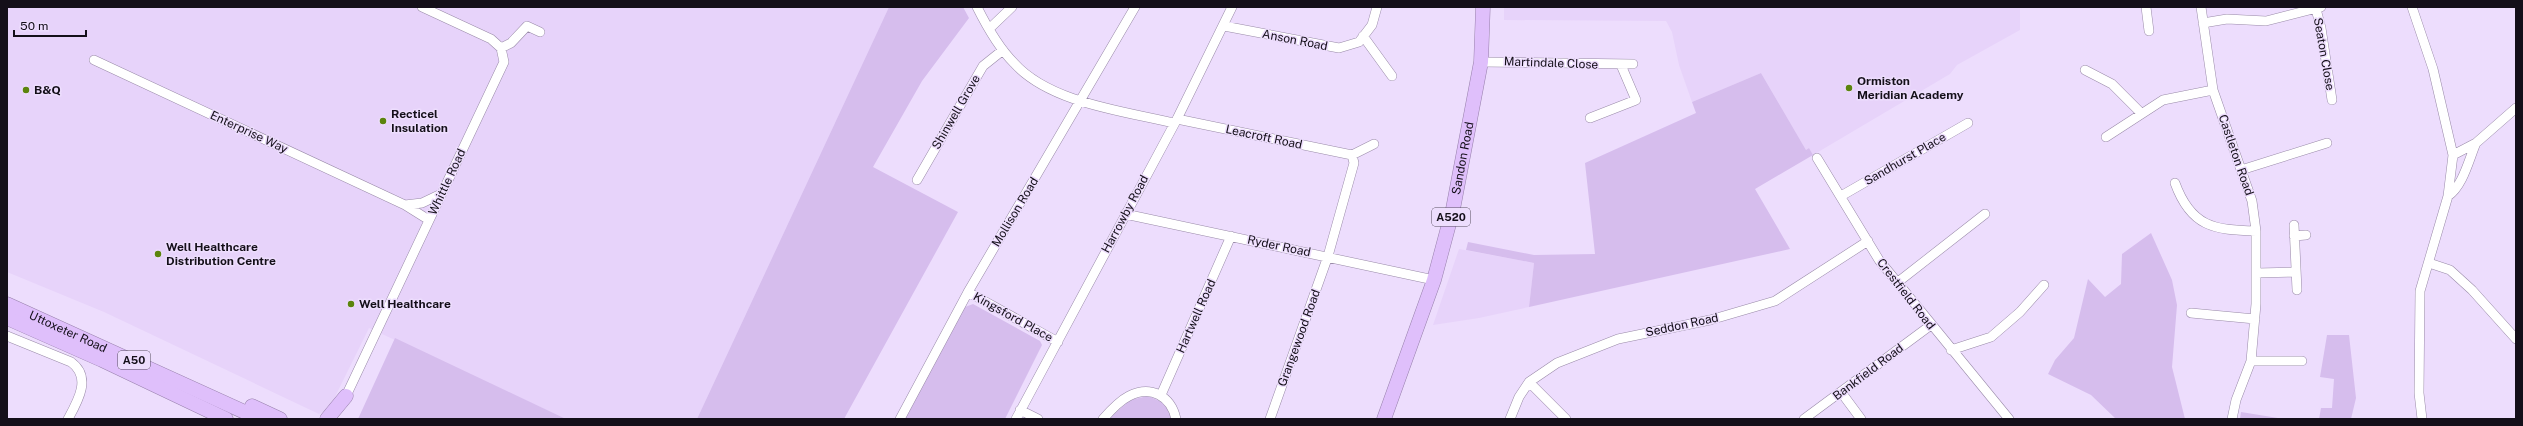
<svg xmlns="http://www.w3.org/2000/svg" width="2523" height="426" font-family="'Public Sans',sans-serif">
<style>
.built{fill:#e7d3fa}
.green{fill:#d6bded}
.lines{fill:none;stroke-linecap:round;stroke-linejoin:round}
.minor-casing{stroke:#998aa8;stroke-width:10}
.highway-casing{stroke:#9881ac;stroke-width:15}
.minor{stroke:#fff;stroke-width:9}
.highway{stroke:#dfbffb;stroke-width:14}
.poi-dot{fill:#5b840c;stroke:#edddfd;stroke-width:1.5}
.labels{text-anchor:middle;stroke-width:3;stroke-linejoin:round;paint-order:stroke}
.shield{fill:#edddfd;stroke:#554d5d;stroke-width:1}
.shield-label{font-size:11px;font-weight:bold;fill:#140f19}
.street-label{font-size:12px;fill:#140f19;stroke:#edddfd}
.poi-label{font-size:12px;font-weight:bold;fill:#140f19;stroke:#edddfd;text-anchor:start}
</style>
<rect width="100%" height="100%" fill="#edddfd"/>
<path class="built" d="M7 7H889L697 419H566L369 328 329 409 319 414 104 312 7 272Z
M1504 7H2020V30L1957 65 1950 74 1813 155 1809 148 1806 150 1761 73 1692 102 1679 65 1672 32 1666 21 1504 20Z
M1459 249 1534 263 1529 307 1479 318 1433 325Z"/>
<path class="green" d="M889 7H963L969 18 922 81 873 167 958 212 844 419H697Z
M1761 73 1806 150 1809 148 1813 155 1755 189 1790 249 1529 307 1534 263 1466 250 1468 242 1534 255 1595 254 1585 163 1696 113 1692 102Z
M2151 233 2172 280 2177 305 2172 367 2185 419H2116L2091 395 2048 374 2055 360 2074 338 2088 279 2105 297 2121 284 2122 254Z
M973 304 1040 341 1042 345 1005 419H904L965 307Z
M2327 335H2349L2356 398 2351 419H2319L2321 408H2332L2334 379 2320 377Z
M395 338 566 419H358Z
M1148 396 1164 403 1172 419H1109L1130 400Z
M2241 412 2284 419H2240Z"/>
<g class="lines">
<g class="minor-casing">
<path id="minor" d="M977 7C987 27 998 47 1014 63 1050 103 1124 111 1174 123
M2146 7 2149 31
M2201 7 2213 90 2252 201 2256 231V304L2251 361 2236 400 2232 419
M2412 7 2433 69 2453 155 2448 196 2420 291 2419 393 2422 419
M2316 9 2321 28 2332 100
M2203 23 2227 19 2266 21 2321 7
M1224 26 1339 48 1359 42 1372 25 1377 7
M989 29 1012 7
M1363 36 1392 76
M501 48 511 43 527 26 540 32
M94 60 405 205 429 220
M1481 62 1633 64
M2085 70 2112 84 2141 113
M1590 118 1636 100 1621 65
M1177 119 1352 155 1354 163 1328 256 1270 419
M2106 137 2163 100 2213 90
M1352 155 1374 144
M2453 155 2476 143 2516 108
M1817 158 1879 260 2009 419
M2241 170 2327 143
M917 180 983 66 1003 50
M2175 183C2191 227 2214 230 2256 231
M1841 196 1968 123
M2448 196C2463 186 2469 159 2476 143
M405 205 422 203 441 194
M1125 214 1434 280
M2294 225 2297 290
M2294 236 2306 235
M2429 263 2450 270 2472 290 2516 339
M2257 273 2296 272
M1898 282 1985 214
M968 292 1058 342
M2191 313 2255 319
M7 336 71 362C92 377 78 401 68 419
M1951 350 1991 337 2020 312 2044 285
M2251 361H2302
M1529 382 1566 419
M1841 392 1861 419
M1161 395 1231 236
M346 396 504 62 501 48 491 39 422 7
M1020 410 1038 419
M900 419 968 292 1135 7
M1016 419 1177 119 1232 7
M1103 419C1110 411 1119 401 1129 396 1151 385 1171 396 1176 419
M1510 419 1519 397 1529 382 1557 363 1618 339 1710 320 1775 301 1868 241
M1804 419 1931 325"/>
</g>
<g class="highway-casing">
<g id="highway">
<path id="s1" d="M7 304 260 419"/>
<path d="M7 318 102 360 226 419"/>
<path d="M252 406 280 419"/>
<path d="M327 419 346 396"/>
<path id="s2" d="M1384 419 1434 280 1453 209 1481 62 1483 7"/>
</g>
</g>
<use href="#minor" class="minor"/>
<use href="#highway" class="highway"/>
</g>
<g class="poi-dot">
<circle cx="1849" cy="88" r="4"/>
<circle cx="26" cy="90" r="4"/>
<circle cx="383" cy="121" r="4"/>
<circle cx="158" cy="254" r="4"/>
<circle cx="351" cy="304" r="4"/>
</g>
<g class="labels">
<g class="shield">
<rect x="1432" y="208" width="38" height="18" rx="3"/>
<rect x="118" y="351" width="32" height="18" rx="3"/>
</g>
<g class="shield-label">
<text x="1451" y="221">A520</text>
<text x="134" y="364">A50</text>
</g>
<g class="street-label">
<text transform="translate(1295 40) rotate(11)" y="4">Anson Road</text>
<text transform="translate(2324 54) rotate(80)" y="4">Seaton Close</text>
<text transform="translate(1551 63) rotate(2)" y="4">Martindale Close</text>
<text transform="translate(956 112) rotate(-60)" y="4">Shinwell Grove</text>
<text transform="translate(249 132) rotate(25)" y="4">Enterprise Way</text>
<text transform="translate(1264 137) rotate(12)" y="4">Leacroft Road</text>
<text transform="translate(2236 155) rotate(71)" y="4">Castleton Road</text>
<text dy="4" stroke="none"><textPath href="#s2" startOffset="273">Sandon Road</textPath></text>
<text transform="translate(1905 159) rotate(-30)" y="4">Sandhurst Place</text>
<text transform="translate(447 182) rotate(-65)" y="4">Whittle Road</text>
<text transform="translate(1015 212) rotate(-59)" y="4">Mollison Road</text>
<text transform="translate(1125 214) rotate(-62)" y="4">Harrowby Road</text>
<text transform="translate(1279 246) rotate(12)" y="4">Ryder Road</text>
<text transform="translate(1906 294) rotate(52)" y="4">Crestfield Road</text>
<text transform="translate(1196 316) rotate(-66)" y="4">Hartwell Road</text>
<text transform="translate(1013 317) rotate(29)" y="4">Kingsford Place</text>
<text transform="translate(1682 325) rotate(-12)" y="4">Seddon Road</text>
<text dy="4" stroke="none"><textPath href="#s1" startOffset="67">Uttoxeter Road</textPath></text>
<text transform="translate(1299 338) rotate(-70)" y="4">Grangewood Road</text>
<text transform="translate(1868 372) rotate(-37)" y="4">Bankfield Road</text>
</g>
<g class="poi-label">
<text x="1857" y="85">Ormiston<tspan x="1857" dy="14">Meridian Academy</tspan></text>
<text x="34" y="94">B&amp;Q</text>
<text x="391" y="118">Recticel<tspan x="391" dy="14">Insulation</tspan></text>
<text x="166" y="251">Well Healthcare<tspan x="166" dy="14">Distribution Centre</tspan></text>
<text x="359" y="308">Well Healthcare</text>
</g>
</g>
<rect width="2523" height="426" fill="none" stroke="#140f19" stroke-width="16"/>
<path d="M14 30v6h72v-6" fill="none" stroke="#140f19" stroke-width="2"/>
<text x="20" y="30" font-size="12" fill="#140f19" stroke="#edddfd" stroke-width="3" paint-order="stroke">50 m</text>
</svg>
